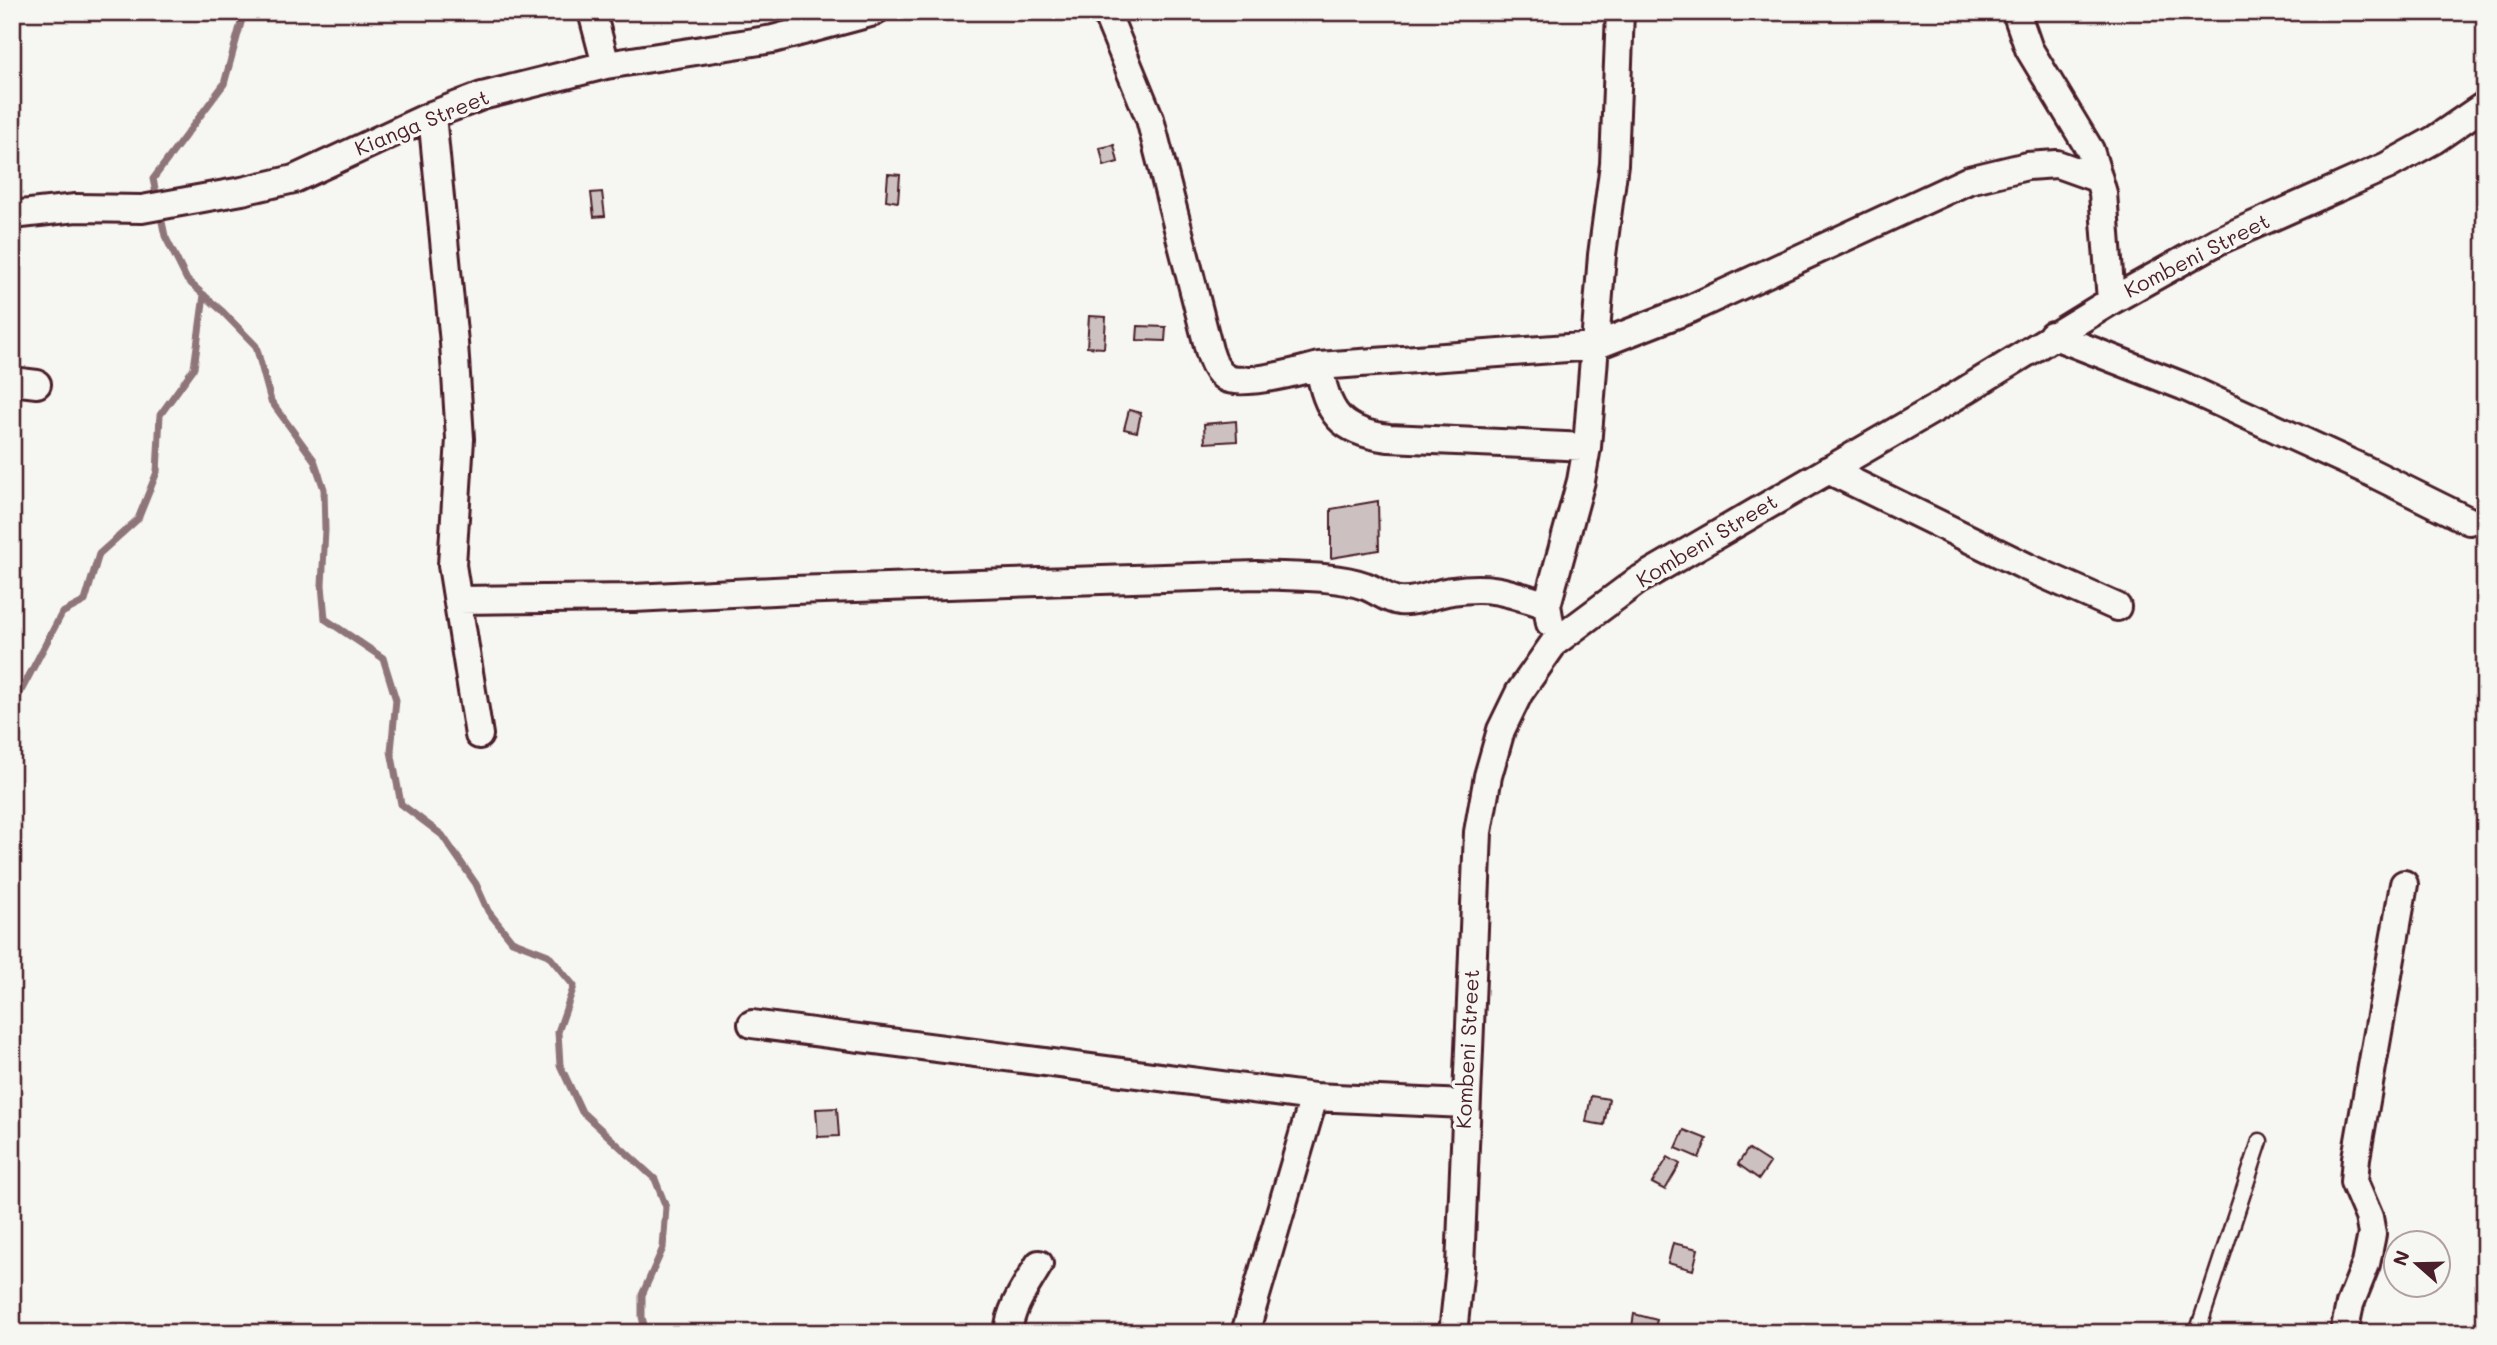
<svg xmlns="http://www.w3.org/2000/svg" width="2497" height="1345" font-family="Mali,sans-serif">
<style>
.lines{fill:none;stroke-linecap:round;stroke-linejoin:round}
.stream{stroke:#8e747a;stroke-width:7}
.building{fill:#ccc1c0;stroke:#4a1f2b;stroke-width:2}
.service-casing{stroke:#4a1f2b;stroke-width:19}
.minor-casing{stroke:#4a1f2b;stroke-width:32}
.service{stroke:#f6f6f2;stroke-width:14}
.minor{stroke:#f6f6f2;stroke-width:26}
.labels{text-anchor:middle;stroke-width:7;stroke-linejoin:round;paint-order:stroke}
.street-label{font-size:21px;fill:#4a1f2b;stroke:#f6f6f2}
</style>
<rect width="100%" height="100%" fill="#f6f6f2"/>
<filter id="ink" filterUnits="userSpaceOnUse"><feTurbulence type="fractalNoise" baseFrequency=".0143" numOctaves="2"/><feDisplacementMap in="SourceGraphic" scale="14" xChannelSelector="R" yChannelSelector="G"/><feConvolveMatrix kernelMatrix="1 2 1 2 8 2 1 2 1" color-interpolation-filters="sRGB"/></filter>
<g filter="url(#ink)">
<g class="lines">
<path class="stream" d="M244 12 224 84 153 179 165 236 187 280 222 311 256 346 271 401 314 460 324 489 325 530 322 585 325 619 383 658 396 700 391 751 401 804 442 835 476 884 488 911 512 941 548 955 574 986 558 1032 560 1065 582 1112 655 1179 666 1207 663 1248 642 1295V1317L646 1333
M12 708 62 613 85 601 99 554 138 519 157 472 160 415 194 368 204 295"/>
</g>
<path class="building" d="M1114 145 1118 162 1104 166 1100 148Z
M888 174 900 175 898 202 886 200Z
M602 192 605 216 594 217 591 193Z
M1089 316 1106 317 1104 348 1087 347Z
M1138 326 1166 327 1165 341 1137 340Z
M1129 410 1141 413 1137 432 1124 429Z
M1236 421 1237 441 1205 443 1204 424Z
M1378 501 1379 550 1331 558V509Z
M1591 1096 1609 1099 1604 1125 1586 1122Z
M837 1108 839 1136 818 1137 816 1109Z
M1684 1130 1707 1139 1699 1158 1676 1148Z
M1748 1149 1770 1163 1759 1179 1738 1164Z
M1668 1157 1680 1164 1665 1190 1652 1183Z
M1673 1243 1698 1249 1693 1270 1668 1263Z
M1634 1314 1657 1320 1653 1333H1631Z"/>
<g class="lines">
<g class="service-casing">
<path id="service" d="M2197 1333 2260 1141"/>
</g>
<g class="minor-casing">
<path id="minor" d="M592 12 606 65
M1106 12 1150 119 1209 350C1212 360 1216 372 1226 378 1242 387 1301 371 1319 366L1595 346 1690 309 1969 180 2027 166 2057 164 2099 179
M2016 12 2029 49 2090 150 2103 193 2111 301
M432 115 454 343 460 439 452 565 479 735
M12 215 76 208 142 209 242 191 294 179 432 115 482 96 606 65 773 39 874 12
M2052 335 2183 386 2366 470 2469 521
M1319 366C1327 413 1340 432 1389 438L1587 447
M12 381 37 384
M1828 470 2027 567 2117 607
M458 600 634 598 793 590 1257 575C1289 577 1335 575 1365 586 1377 590 1386 599 1399 601 1418 603 1434 593 1452 591 1493 585 1509 593 1547 605
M1550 623 1547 605 1581 481 1587 447 1602 255 1614 164 1620 12
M752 1024 1314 1097 1465 1104
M1008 1333C1010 1307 1027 1285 1039 1264
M1245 1333 1314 1097
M1453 1333 1460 1267 1478 832 1488 776 1501 730 1519 693 1554 643 1637 581 1948 401 2111 301 2218 241 2387 166 2434 140 2485 105
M2344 1333 2350 1304 2366 1264 2372 1234 2369 1217 2354 1182 2356 1158 2404 884"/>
</g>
<use href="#service" class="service"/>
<use href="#minor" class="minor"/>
</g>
</g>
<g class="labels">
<g class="street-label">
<text transform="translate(422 123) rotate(-22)" y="7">Kianga Street</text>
<text transform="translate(2197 256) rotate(-27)" y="7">Kombeni Street</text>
<text transform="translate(1707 541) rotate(-31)" y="7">Kombeni Street</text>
<text transform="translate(1468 1049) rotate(-87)" y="7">Kombeni Street</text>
</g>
</g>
<rect width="2497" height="1345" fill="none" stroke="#f6f6f2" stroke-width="42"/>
<rect x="21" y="21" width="2455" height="1303" fill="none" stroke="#4a1f2b" stroke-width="2.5" filter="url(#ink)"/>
<g transform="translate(2417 1264) rotate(290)"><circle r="33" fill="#f6f6f2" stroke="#b1a0a2" stroke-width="2"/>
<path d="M0-5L12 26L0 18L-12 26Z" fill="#4a1f2b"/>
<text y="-10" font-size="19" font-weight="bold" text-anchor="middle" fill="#4a1f2b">N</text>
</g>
</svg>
